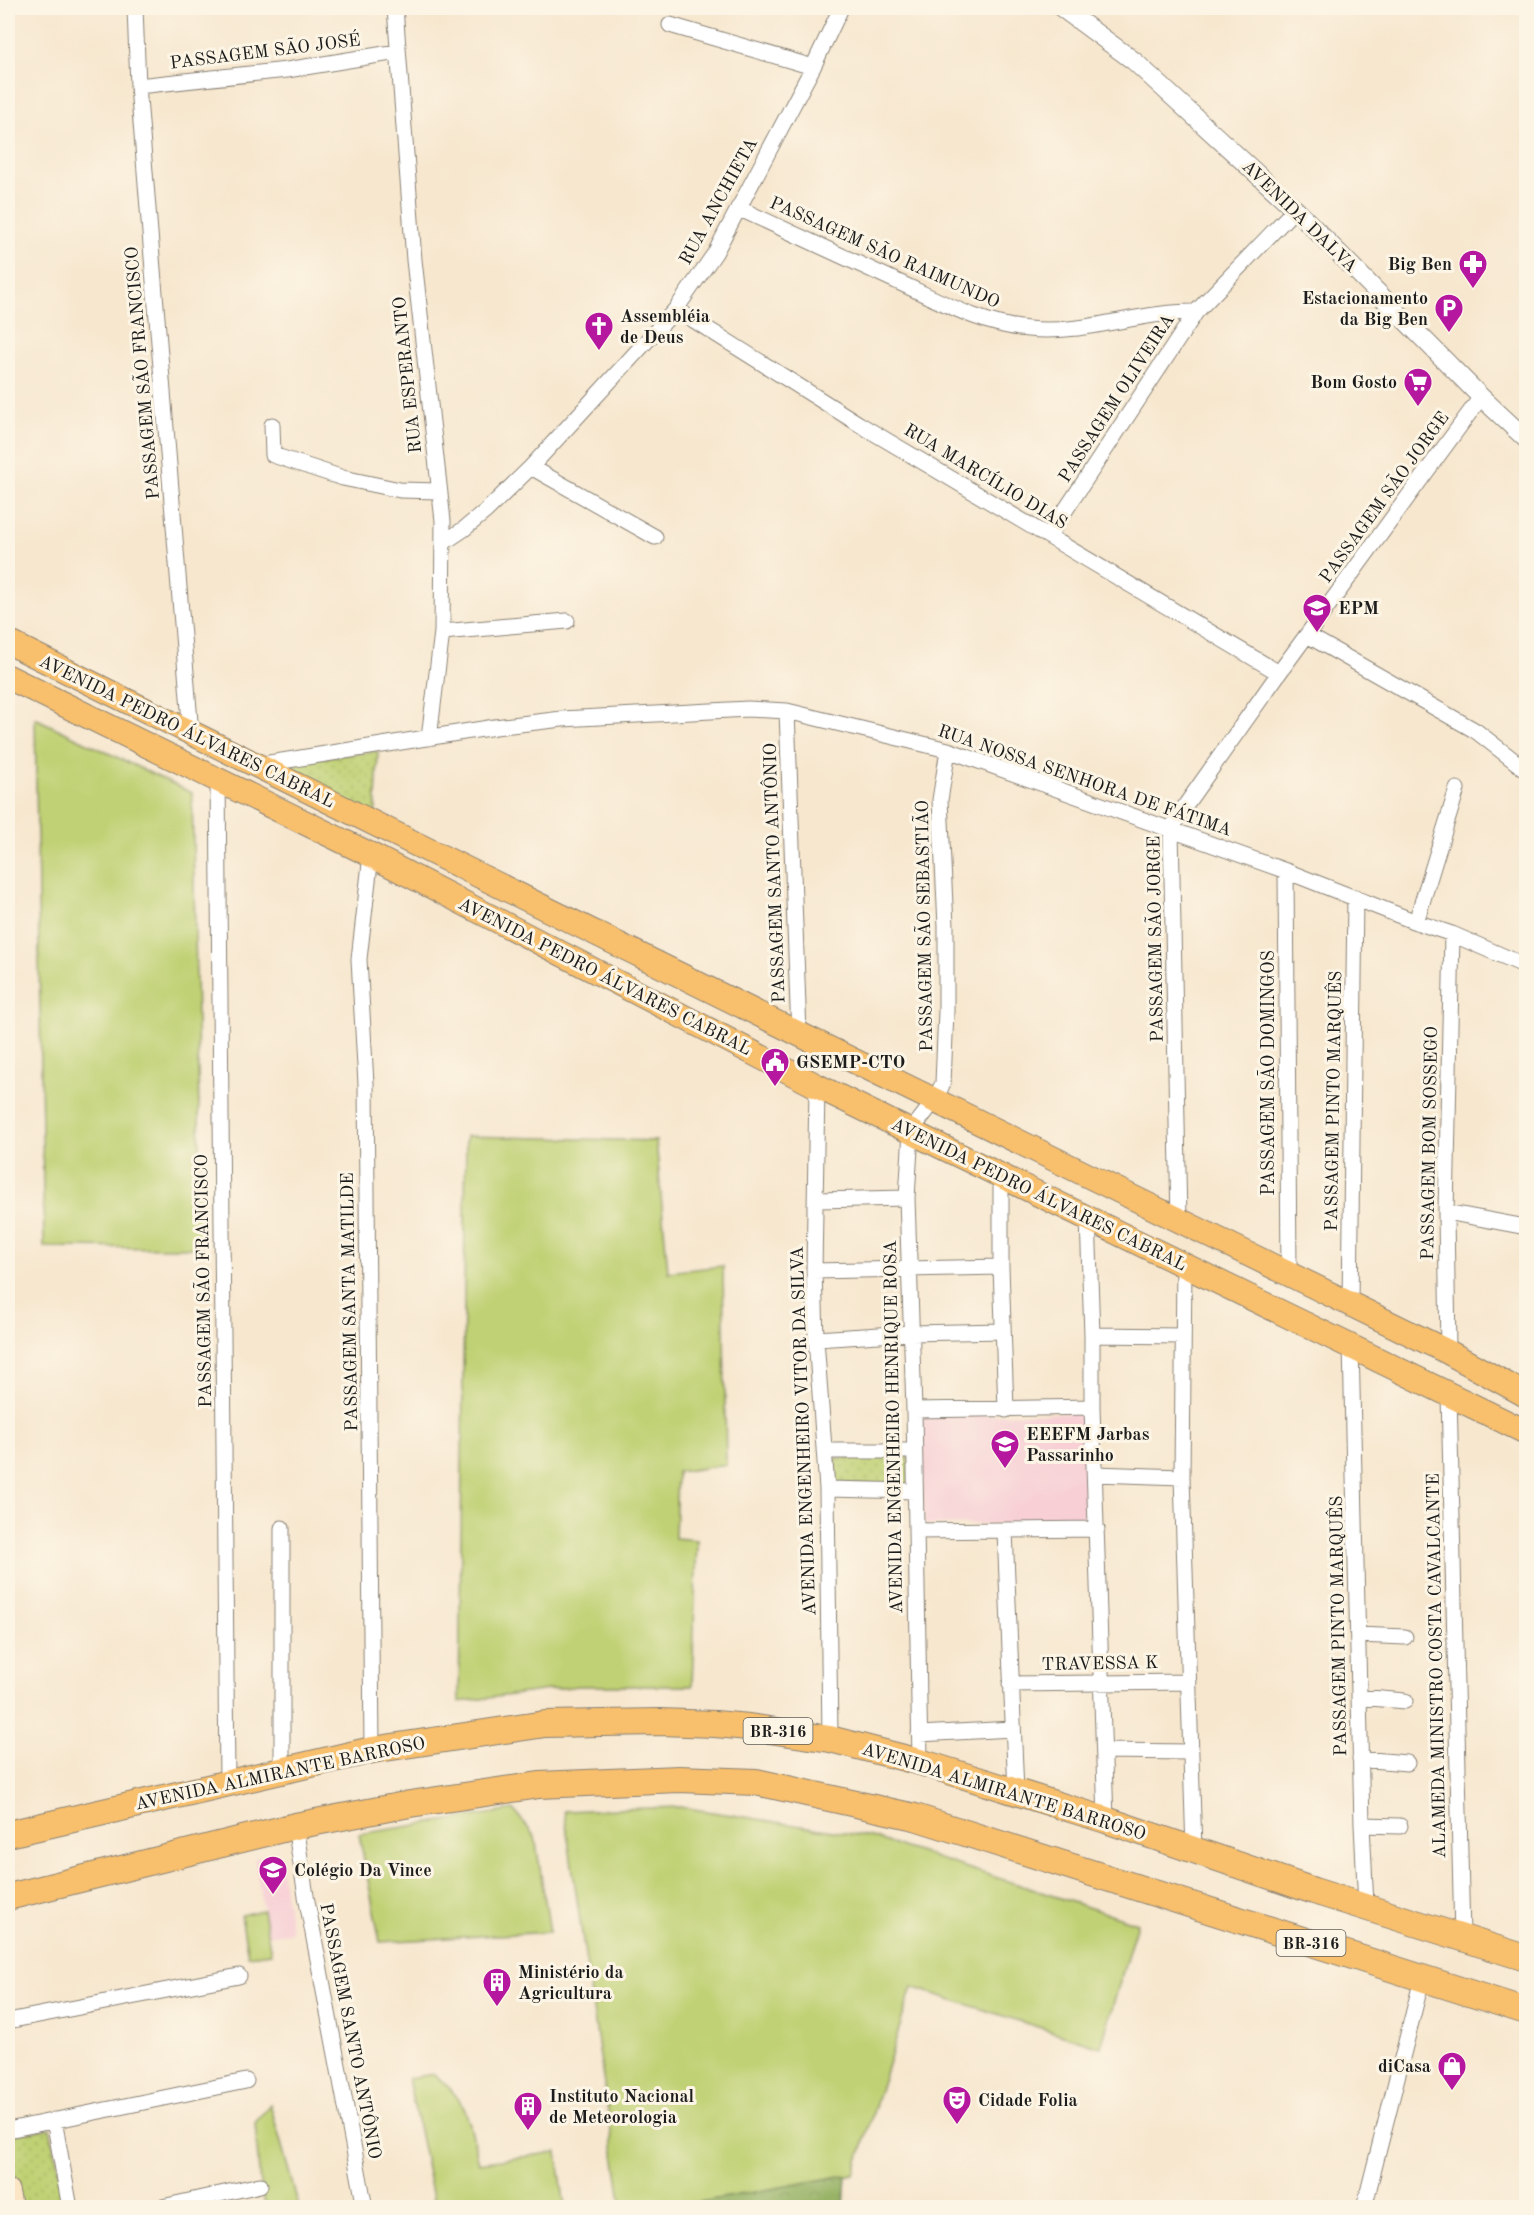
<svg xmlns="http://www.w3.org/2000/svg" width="1534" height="2215" font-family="'Old Standard TT',serif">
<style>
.built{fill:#f7cfd5}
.grass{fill:#c0d174;stroke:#6e7648;stroke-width:1.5}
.forest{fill:url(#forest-crowns);stroke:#5a6841;stroke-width:1.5}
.park{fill:url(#park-dots);stroke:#6e7648;stroke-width:1.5}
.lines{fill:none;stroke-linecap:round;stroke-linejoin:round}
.minor-casing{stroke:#8a8276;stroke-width:17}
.tertiary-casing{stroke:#8a8276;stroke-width:20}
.secondary-casing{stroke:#8a8276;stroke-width:23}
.primary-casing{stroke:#8a8276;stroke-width:26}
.trunk-casing{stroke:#8a8276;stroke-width:28}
.minor{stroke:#fff;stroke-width:15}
.tertiary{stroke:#fff;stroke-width:18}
.secondary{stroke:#fce5c4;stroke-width:21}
.primary{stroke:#f8bf6c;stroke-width:24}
.trunk{stroke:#f8bf6c;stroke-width:26}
.labels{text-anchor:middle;stroke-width:6;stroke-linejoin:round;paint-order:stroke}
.shield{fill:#fcf5e5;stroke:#5f5d58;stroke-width:1.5}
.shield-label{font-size:16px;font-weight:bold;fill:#1c1c1c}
.street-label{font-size:18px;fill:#1c1c1c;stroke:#fcf5e5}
.poi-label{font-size:18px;font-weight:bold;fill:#1c1c1c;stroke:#fcf5e5;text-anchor:start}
</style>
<defs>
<pattern id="forest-crowns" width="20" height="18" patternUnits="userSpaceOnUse" patternTransform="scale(1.5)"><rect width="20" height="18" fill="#98b366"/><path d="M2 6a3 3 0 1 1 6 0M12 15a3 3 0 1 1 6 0" fill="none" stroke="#829958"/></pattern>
<pattern id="park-dots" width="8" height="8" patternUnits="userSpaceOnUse" patternTransform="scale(1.5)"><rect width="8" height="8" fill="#c0d174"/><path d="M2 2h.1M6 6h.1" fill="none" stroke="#a4b364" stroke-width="1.8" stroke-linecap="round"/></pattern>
</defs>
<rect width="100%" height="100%" fill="#fcf5e5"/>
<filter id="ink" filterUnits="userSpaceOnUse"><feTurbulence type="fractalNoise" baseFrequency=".0167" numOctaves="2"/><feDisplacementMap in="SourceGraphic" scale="12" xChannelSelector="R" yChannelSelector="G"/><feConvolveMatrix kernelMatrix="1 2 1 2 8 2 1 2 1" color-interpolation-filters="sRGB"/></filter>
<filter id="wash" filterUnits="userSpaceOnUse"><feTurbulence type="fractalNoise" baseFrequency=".008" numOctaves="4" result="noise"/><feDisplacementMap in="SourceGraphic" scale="24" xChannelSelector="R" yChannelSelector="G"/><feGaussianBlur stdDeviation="1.35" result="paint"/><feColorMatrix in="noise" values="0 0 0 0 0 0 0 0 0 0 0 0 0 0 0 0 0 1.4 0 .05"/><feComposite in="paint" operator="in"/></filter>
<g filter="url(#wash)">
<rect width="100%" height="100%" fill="#f7e7cf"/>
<path class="built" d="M1086 1413 1090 1523 924 1525 920 1416Z
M278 1852 292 1932 268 1936 254 1858Z"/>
<path class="grass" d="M35 718 192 793 202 1248 44 1247Z
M466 1136 656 1141 668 1272 723 1266 726 1465 677 1472 675 1538 697 1540 692 1686H578L459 1702Z
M680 1807 871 1837 1137 1923 1101 2047 912 1987 854 2174 673 2207H622L564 1811Z
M514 1810 535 1837 550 1932 380 1942 359 1834Z
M263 1910 271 1953 248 1956 241 1915Z
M434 2074C471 2104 468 2119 479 2163L557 2152 565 2207H435L408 2078Z
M270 2104 299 2207H266L260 2185 255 2123Z"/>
<path class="forest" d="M846 2175 844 2207H673Z"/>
<path class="park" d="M378 751 375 825 257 765Z
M908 1457 910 1485 837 1484 835 1458Z
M50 2128 67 2207H21L8 2151V2136Z"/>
</g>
<g filter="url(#ink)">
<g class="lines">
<g class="minor-casing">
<path id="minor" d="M135 8 138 86 191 734
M395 8 414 260 443 521 442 632 429 738
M670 25 813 67
M138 86 287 70 397 52
M738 208C791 232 843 257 896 281 938 300 981 325 1028 329 1084 335 1139 311 1196 312L1295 209
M676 309 859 424 1279 673
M272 425 273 455 343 478 400 490 439 491
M531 467 655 537
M1049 535 1196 312
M443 543 464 529 486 511 531 467 676 309 715 253 813 67 841 8
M442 632 567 621
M1307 635 1476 731 1526 770
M787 711 799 1034
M257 765 495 727 562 719 748 709 787 711 948 750 1286 871 1416 922 1452 934 1526 966
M218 778 227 1783
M371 855 359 959 366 1084 372 1750
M1286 871 1289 1274
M1416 922 1457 789
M817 1086 814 1271 816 1339 827 1489 830 1739
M1001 1174V1267L1006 1410
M817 1200 907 1198
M1446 1212 1526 1227
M1088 1218 1092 1335V1407L1106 1820
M1179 1220 1171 829 1187 803 1279 673 1481 397
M1184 1264 1182 1477 1194 1850
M814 1271 1001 1267
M1350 1305 1355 897
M1092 1335 1183 1336
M816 1339 911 1333 1003 1331
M1351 1345 1362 1825 1366 1906
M1448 1352 1446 1212 1452 934
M1449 1394 1462 1937
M914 1410 1092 1407
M824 1451H913
M1095 1474 1182 1477
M827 1489 915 1491
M282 1528V1771
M916 1531 1097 1529
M1005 1531 1016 1792
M1358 1635 1405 1637
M1010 1684 1189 1682
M1359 1697 1405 1701
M919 1734 1013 1729
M1105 1751 1190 1752
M1360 1759 1407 1763
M920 1762 914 1410 907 1198 911 1131 935 1100 943 1083 946 1011V926L940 800 948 750
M1362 1825 1400 1826
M295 1826 306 1896 365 2208
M8 2021 239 1976
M54 2120 70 2208
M8 2130 246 2081
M158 2208 260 2185
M1364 2208 1422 1979"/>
</g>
<g class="tertiary-casing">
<path id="tertiary" d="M1062 8 1134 61 1295 209 1481 397 1526 439"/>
</g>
<g class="secondary-casing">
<path id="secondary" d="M8 2190 12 2208"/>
</g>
<g class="primary-casing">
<path id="primary" d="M8 642 799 1034 1448 1352 1526 1395
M8 677 371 855 817 1086 1526 1432"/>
</g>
<g class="trunk-casing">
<path id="trunk" d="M8 1834 372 1750 545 1724 660 1722 715 1724 749 1727 830 1739 920 1762 1106 1820 1314 1891 1526 1958
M8 1897 295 1826 410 1804 539 1785 679 1779 756 1782 915 1817 1526 2011"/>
</g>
<use href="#minor" class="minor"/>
<use href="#tertiary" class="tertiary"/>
<use href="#secondary" class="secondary"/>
<use href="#primary" class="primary"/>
<use href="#trunk" class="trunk"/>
</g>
</g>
<defs>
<g id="pharmacy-pin" transform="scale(1.5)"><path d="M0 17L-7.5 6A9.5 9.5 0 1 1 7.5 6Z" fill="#b5179e" stroke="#fcf5e5"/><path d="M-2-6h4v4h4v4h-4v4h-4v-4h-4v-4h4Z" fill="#fff"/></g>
<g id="parking-pin" transform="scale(1.5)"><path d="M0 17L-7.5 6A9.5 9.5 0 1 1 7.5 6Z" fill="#b5179e" stroke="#fcf5e5"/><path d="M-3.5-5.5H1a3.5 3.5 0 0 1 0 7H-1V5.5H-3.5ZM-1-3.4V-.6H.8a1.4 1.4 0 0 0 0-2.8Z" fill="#fff"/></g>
<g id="church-pin" transform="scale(1.5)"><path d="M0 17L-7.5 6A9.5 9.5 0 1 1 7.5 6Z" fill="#b5179e" stroke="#fcf5e5"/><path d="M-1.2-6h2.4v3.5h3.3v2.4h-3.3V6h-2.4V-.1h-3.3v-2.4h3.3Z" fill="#fff"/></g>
<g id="supermarket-pin" transform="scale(1.5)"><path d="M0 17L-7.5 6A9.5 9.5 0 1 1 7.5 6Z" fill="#b5179e" stroke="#fcf5e5"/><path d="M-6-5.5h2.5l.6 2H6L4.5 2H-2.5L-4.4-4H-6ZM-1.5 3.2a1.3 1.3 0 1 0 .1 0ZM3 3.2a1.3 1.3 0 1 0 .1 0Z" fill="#fff"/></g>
<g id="school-pin" transform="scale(1.5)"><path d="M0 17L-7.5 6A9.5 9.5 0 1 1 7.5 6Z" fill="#b5179e" stroke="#fcf5e5"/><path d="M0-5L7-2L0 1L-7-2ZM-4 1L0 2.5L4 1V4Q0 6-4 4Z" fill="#fff"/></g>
<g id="civic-pin" transform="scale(1.5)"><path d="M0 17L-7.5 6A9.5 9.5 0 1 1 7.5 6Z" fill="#b5179e" stroke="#fcf5e5"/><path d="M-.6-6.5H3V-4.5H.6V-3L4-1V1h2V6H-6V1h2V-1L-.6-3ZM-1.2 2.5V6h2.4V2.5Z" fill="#fff"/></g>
<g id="building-pin" transform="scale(1.5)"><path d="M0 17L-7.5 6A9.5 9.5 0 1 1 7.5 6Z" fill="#b5179e" stroke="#fcf5e5"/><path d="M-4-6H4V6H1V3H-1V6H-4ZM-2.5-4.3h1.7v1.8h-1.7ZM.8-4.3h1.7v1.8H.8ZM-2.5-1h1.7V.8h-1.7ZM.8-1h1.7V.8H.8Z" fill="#fff"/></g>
<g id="shop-pin" transform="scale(1.5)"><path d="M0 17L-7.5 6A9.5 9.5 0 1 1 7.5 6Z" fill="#b5179e" stroke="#fcf5e5"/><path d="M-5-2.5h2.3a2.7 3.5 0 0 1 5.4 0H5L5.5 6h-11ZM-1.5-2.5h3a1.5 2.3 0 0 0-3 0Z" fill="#fff"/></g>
<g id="theatre-pin" transform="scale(1.5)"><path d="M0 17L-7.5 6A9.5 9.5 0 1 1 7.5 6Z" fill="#b5179e" stroke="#fcf5e5"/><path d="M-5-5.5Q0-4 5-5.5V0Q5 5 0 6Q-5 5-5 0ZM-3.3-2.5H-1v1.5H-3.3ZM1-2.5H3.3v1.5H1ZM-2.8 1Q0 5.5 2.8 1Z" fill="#fff"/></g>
</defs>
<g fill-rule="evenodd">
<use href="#pharmacy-pin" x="1473" y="264"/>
<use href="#parking-pin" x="1449" y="308"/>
<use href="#church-pin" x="599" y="326"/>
<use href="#supermarket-pin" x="1418" y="382"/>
<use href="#school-pin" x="1317" y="608"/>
<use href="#civic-pin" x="775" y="1062"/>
<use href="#school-pin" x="1005" y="1444"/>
<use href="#school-pin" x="273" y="1870"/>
<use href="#building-pin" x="497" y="1982"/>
<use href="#shop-pin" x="1452" y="2066"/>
<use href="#theatre-pin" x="957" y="2100"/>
<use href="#building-pin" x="528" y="2106"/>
</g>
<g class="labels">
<g class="shield">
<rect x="743.5" y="1718" width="69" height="26" rx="4.5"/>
<rect x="1276.5" y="1930" width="69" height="26" rx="4.5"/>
</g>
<g class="shield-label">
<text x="778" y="1737">BR-316</text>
<text x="1311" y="1949">BR-316</text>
</g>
<g class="street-label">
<text transform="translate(265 51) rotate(-7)" y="6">PASSAGEM SÃO JOSÉ</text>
<text transform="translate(718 201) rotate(-61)" y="6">RUA ANCHIETA</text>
<text transform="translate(1300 216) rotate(44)" y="6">AVENIDA DALVA</text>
<text transform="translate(885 252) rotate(24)" y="6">PASSAGEM SÃO RAIMUNDO</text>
<text transform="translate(142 373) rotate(-95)" y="6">PASSAGEM SÃO FRANCISCO</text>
<text transform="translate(407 375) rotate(-96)" y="6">RUA ESPERANTO</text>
<text transform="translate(1116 398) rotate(-57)" y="6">PASSAGEM OLIVEIRA</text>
<text transform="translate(986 476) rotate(31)" y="6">RUA MARCÍLIO DIAS</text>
<text transform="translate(1384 497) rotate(-54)" y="6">PASSAGEM SÃO JORGE</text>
<text transform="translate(187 731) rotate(26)" y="6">AVENIDA PEDRO ÁLVARES CABRAL</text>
<text transform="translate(1085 780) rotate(19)" y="6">RUA NOSSA SENHORA DE FÁTIMA</text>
<text transform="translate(774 873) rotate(-92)" y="6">PASSAGEM SANTO ANTÔNIO</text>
<text transform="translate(924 926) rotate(-91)" y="6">PASSAGEM SÃO SEBASTIÃO</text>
<text transform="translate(1155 939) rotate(-91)" y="6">PASSAGEM SÃO JORGE</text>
<text transform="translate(605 976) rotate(27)" y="6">AVENIDA PEDRO ÁLVARES CABRAL</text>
<text transform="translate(1268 1073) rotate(-90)" y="6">PASSAGEM SÃO DOMINGOS</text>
<text transform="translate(1333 1101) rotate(-89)" y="6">PASSAGEM PINTO MARQUÊS</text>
<text transform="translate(1429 1143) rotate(-89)" y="6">PASSAGEM BOM SOSSEGO</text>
<text transform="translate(1039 1194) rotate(26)" y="6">AVENIDA PEDRO ÁLVARES CABRAL</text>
<text transform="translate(203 1281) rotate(-91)" y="6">PASSAGEM SÃO FRANCISCO</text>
<text transform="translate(349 1302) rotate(-91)" y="6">PASSAGEM SANTA MATILDE</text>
<text transform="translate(893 1427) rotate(-91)" y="6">AVENIDA ENGENHEIRO HENRIQUE ROSA</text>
<text transform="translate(803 1431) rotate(-92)" y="6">AVENIDA ENGENHEIRO VITOR DA SILVA</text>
<text transform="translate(1338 1626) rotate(-91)" y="6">PASSAGEM PINTO MARQUÊS</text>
<text transform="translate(1100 1663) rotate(-1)" y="6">TRAVESSA K</text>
<text transform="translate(1436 1666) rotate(-91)" y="6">ALAMEDA MINISTRO COSTA CAVALCANTE</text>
<text transform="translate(280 1773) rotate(-12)" y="6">AVENIDA ALMIRANTE BARROSO</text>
<text transform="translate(1004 1791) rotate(17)" y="6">AVENIDA ALMIRANTE BARROSO</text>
<text transform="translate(351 2031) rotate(79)" y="6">PASSAGEM SANTO ANTÔNIO</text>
</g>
<g class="poi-label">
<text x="1452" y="270" text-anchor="end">Big Ben</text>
<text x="1428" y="304" text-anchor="end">Estacionamento<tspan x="1428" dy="21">da Big Ben</tspan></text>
<text x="620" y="322">Assembléia<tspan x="620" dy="21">de Deus</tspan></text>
<text x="1397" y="388" text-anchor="end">Bom Gosto</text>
<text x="1338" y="614">EPM</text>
<text x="796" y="1068">GSEMP-CTO</text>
<text x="1026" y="1440">EEEFM Jarbas<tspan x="1026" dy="21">Passarinho</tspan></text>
<text x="294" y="1876">Colégio Da Vince</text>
<text x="518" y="1978">Ministério da<tspan x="518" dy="21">Agricultura</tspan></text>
<text x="1431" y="2072" text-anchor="end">diCasa</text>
<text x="549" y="2102">Instituto Nacional<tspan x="549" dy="21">de Meteorologia</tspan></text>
<text x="978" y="2106">Cidade Folia</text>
</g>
</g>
<rect width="1534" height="2215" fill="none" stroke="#fcf5e5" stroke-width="30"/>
</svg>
